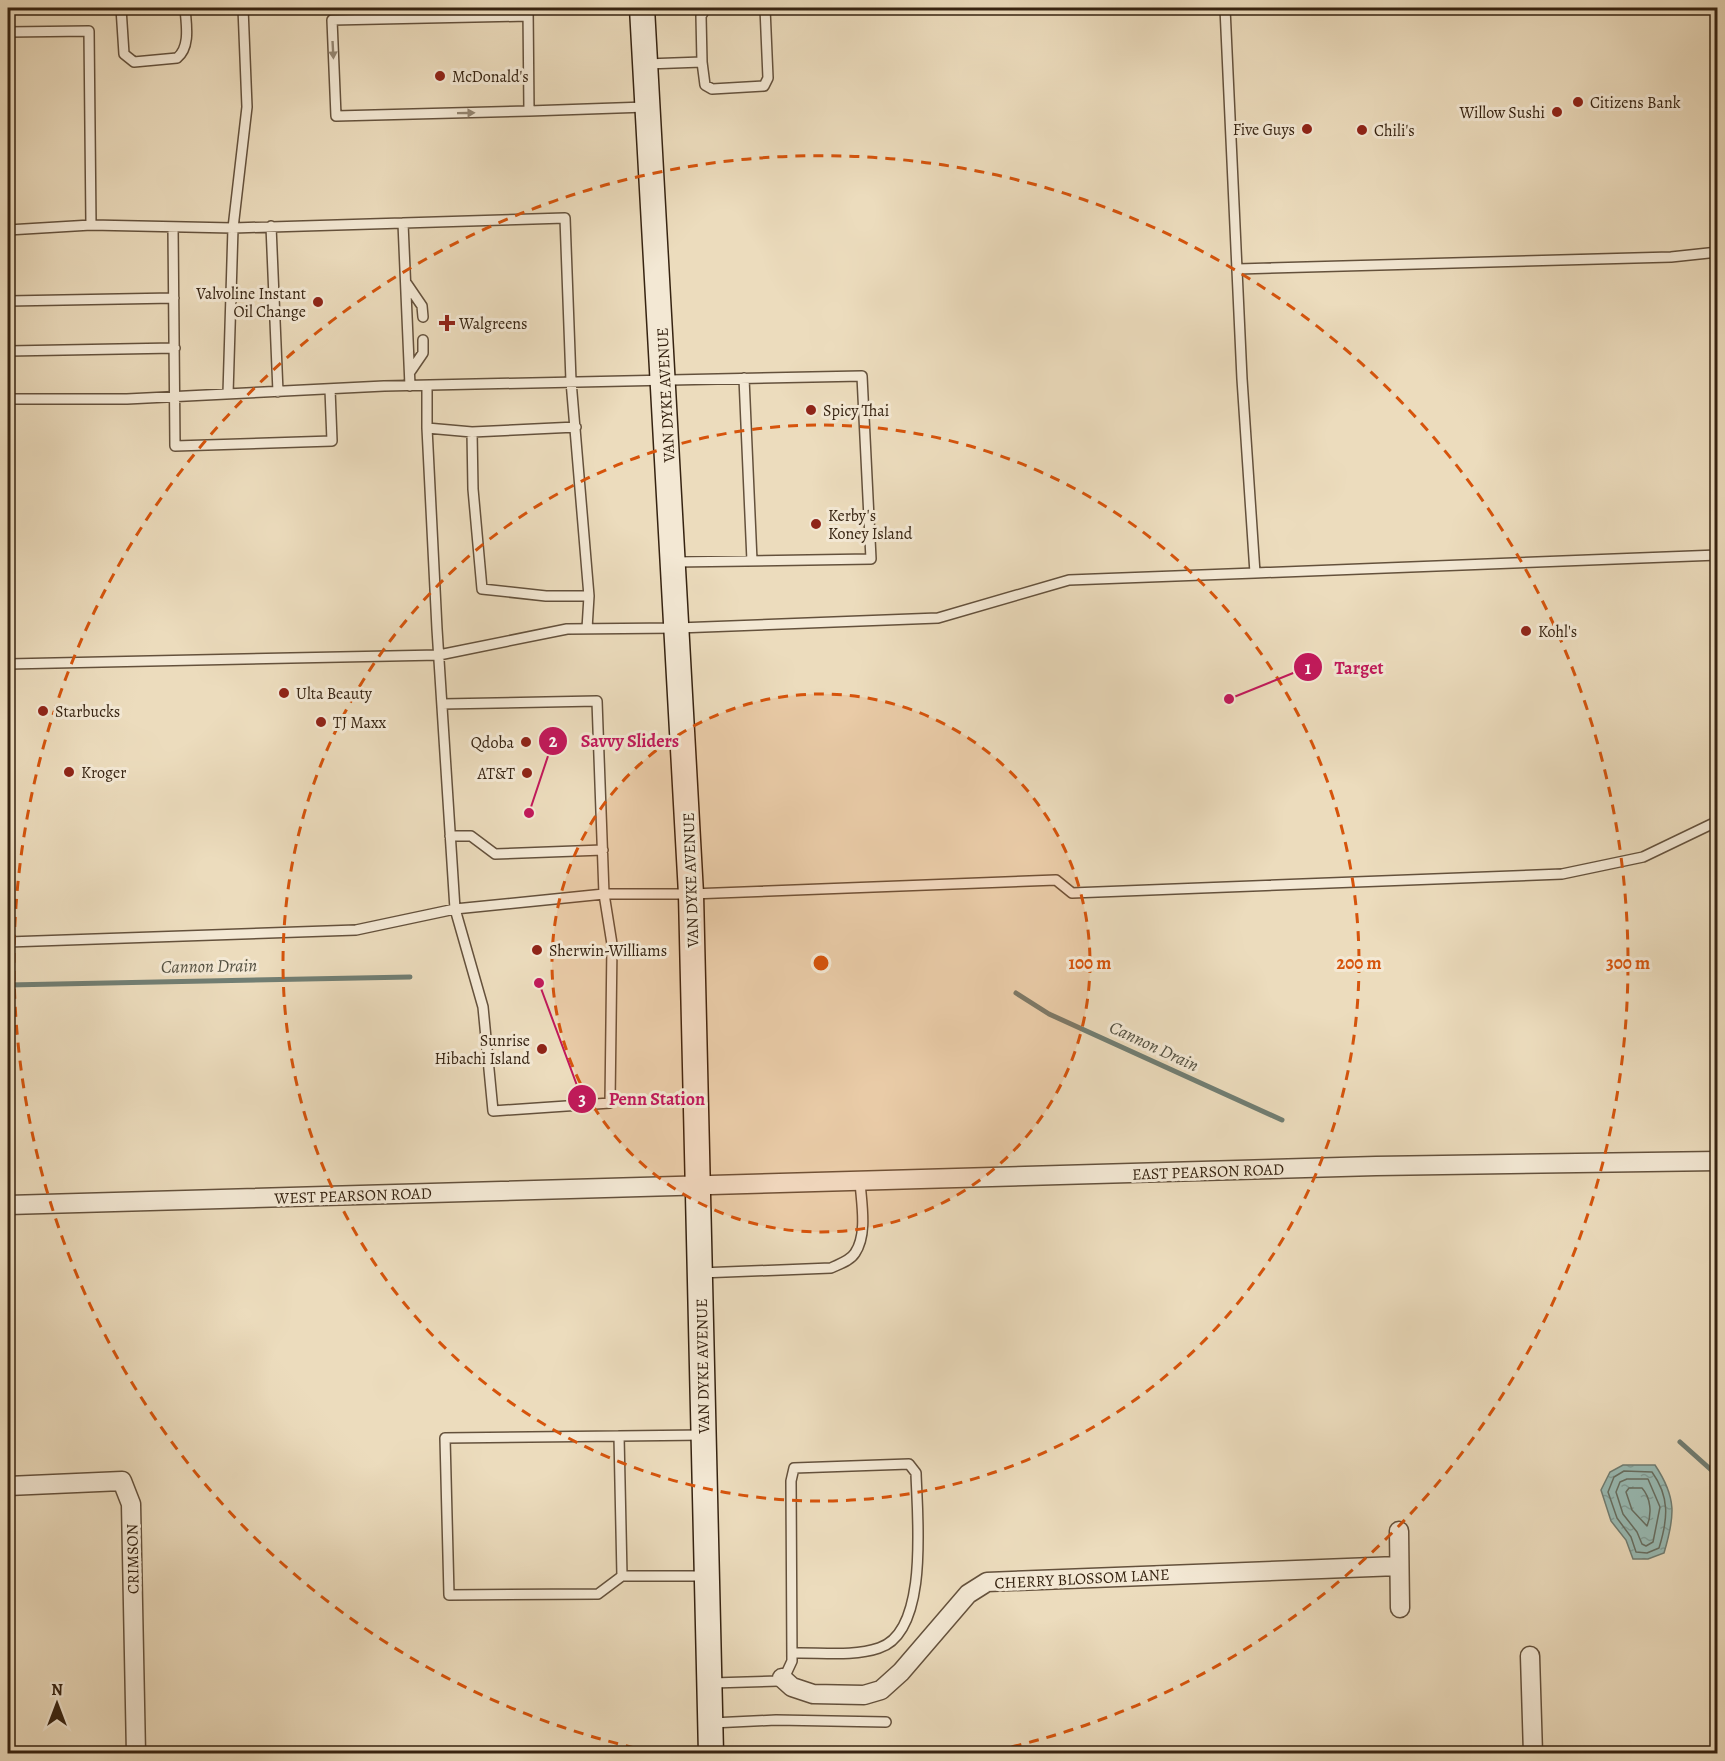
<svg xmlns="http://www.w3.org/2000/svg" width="1725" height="1761" font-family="Alegreya,serif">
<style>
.water{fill:url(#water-ripples);stroke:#717e73;stroke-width:1.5}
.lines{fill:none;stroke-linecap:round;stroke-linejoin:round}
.shore{stroke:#686f62;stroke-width:1.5}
.stream{stroke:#717e73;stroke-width:5}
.service-casing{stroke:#64513c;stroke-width:12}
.minor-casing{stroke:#64513c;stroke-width:21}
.secondary-casing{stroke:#362311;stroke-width:27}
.service{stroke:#f3e8d4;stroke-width:9}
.minor{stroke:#f3e8d4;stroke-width:18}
.secondary{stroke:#f3e8d4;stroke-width:24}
.oneway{fill:#948672}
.ring{fill:none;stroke:#d6540c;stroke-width:3;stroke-dasharray:10 8}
.poi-dot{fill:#8f2418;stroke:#f3e8d4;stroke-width:2}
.labels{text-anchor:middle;stroke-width:6;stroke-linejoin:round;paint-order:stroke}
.poi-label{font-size:16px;fill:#362311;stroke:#f3e8d4;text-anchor:start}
.street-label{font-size:16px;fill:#362311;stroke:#f3e8d4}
.water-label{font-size:18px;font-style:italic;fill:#545142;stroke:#f3e8d4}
.centre{fill:#d6540c;stroke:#f3e8d4;stroke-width:3}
.ring-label{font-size:18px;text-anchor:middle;font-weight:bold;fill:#d6540c;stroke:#f3e8d4;stroke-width:6;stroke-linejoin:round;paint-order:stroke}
.leader{fill:none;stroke:#c2185b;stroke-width:2}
.callout-dot{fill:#c2185b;stroke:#f3e8d4;stroke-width:2}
.mark-label{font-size:18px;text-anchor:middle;font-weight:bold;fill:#fff}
.callout-label{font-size:18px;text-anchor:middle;font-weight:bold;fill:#c2185b;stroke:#f3e8d4;stroke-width:6;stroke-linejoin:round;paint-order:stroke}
</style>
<defs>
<pattern id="water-ripples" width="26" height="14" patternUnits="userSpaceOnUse" patternTransform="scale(1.5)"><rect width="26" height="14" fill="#99bbb4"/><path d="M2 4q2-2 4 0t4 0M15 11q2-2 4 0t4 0" fill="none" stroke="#84a09a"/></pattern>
</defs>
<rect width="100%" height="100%" fill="#ecdcbd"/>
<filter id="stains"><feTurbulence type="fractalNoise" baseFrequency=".00333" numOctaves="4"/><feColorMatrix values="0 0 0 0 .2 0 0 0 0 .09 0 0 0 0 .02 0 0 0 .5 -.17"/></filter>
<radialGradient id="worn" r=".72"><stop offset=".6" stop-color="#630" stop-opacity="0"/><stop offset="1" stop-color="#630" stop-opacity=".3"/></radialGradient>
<path class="water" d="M1623 1465H1655C1677 1498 1675 1516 1664 1553L1648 1559H1633L1626 1540 1611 1521 1601 1490 1610 1472Z"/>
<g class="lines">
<path class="shore" d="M1624 1471 1652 1472C1670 1497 1668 1519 1659 1548L1647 1553 1636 1552 1631 1537 1617 1518 1608 1492 1614 1477Z
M1627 1479H1648L1660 1507 1653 1542 1646 1546 1642 1544 1637 1532 1623 1514 1616 1492 1620 1482Z
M1629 1488H1642C1651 1498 1652 1514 1647 1526L1632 1510 1626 1492Z"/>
<path class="stream" d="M8 985 410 977
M1016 993 1049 1014 1282 1120
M1680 1442 1718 1476"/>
<g class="service-casing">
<path id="service" d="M121 8 124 54 134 62 177 58C191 47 186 23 185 8
M528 8 529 111 646 107
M528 16 332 20 336 116 529 111
M8 32 89 31 91 225 233 228 247 107 243 8
M702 62 701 16 706 8
M646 64 702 62 705 85 712 89 764 86 768 78 765 8
M271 226 278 392
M173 227 175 446 332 441 330 389
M8 230 91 225
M1238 269 1671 257 1718 252
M407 284 422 306 423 317
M8 301 174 298
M8 351 175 348
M410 372 423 353V340
M744 378 752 561
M410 386 403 223 565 218 571 381 589 596 587 629
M427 386V428L437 629 455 909 604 894 597 701 442 704
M228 394 233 228 403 223
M8 399H127L384 386 862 376 871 559 674 562
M427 428 472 432 576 427
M472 432 473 489 482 589 546 596H589
M1255 573 1718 555
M8 664 439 655 567 629 678 628 938 618 1069 580 1255 573 1242 379 1225 8
M450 836H471L495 854 603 850
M8 942 356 930 455 909 483 1007 493 1111 610 1103 612 944 604 894H691L1056 880 1072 893 1562 874 1643 857 1718 821
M700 1273 831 1268C839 1264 850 1261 855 1253 868 1234 861 1201 860 1181
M619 1436 704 1435
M622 1576 598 1594 449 1595 445 1438 619 1436 622 1576H705
M712 1683 778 1681 785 1676 792 1661 791 1481 794 1468 909 1464 916 1473C917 1514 930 1632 879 1648 853 1657 819 1652 792 1653
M712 1723 776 1720 886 1722"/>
</g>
<g class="minor-casing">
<path id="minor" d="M8 1205 1376 1166 1718 1161
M8 1486 122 1481 131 1504 136 1754
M1399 1531 1400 1608
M1530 1656 1533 1754
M782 1678 792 1687 813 1694 864 1695 881 1690 901 1672 968 1594 987 1582 1398 1566"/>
</g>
<g class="secondary-casing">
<path id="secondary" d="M642 8 691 894 711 1754"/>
</g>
<use href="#service" class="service"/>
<use href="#minor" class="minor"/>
<use href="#secondary" class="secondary"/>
</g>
<defs><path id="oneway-solid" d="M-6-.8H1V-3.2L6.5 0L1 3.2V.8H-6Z" transform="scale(1.5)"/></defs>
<g class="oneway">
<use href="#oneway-solid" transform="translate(333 50) rotate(87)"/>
<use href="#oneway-solid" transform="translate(466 113) rotate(-1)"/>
</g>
<circle cx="821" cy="963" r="269" fill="#d6540c" fill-opacity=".12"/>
<g class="ring">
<circle cx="821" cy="963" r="269"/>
<circle cx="821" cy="963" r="538"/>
<path d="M653 1752A807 807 0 1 1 989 1752"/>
</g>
<g class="poi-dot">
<circle cx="440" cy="76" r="6"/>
<circle cx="1578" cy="102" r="6"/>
<circle cx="1557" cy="112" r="6"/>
<circle cx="1307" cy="129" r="6"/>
<circle cx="1362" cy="130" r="6"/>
<circle cx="318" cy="302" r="6"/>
<path d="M444 314h6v6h6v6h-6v6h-6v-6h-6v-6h6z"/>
<circle cx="811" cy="410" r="6"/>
<circle cx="816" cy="524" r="6"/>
<circle cx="1526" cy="631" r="6"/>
<circle cx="284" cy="693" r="6"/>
<circle cx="43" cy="711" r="6"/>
<circle cx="321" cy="722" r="6"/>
<circle cx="526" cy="742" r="6"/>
<circle cx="69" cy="772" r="6"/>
<circle cx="527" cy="773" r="6"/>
<circle cx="537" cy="950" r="6"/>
<circle cx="542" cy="1049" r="6"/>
</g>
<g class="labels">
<g class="poi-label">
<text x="452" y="82">McDonald's</text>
<text x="1590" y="108">Citizens Bank</text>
<text x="1545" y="118" text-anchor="end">Willow Sushi</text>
<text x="1295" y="135" text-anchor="end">Five Guys</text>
<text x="1374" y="136">Chili's</text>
<text x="306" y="299" text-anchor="end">Valvoline Instant<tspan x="306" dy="18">Oil Change</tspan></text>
<text x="459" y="329">Walgreens</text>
<text x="823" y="416">Spicy Thai</text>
<text x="828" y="521">Kerby's<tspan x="828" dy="18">Koney Island</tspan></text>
<text x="1538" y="637">Kohl's</text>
<text x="296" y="699">Ulta Beauty</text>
<text x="55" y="717">Starbucks</text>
<text x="333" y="728">TJ Maxx</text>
<text x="514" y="748" text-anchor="end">Qdoba</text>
<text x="81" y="778">Kroger</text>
<text x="515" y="779" text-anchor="end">AT&amp;T</text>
<text x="549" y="956">Sherwin-Williams</text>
<text x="530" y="1046" text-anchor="end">Sunrise<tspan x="530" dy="18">Hibachi Island</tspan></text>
</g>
<g class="street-label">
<text transform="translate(665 395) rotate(-93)" y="6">VAN DYKE AVENUE</text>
<text transform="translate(690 880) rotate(-92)" y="6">VAN DYKE AVENUE</text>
<text transform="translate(1208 1171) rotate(-2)" y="6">EAST PEARSON ROAD</text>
<text transform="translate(353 1195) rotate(-2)" y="6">WEST PEARSON ROAD</text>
<text transform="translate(702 1366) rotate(-91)" y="6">VAN DYKE AVENUE</text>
<text transform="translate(132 1559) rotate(-91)" y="6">CRIMSON</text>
<text transform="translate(1082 1578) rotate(-3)" y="6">CHERRY BLOSSOM LANE</text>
</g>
<g class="water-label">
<text transform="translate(209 966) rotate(-1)" y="6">Cannon Drain</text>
<text transform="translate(1154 1046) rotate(25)" y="6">Cannon Drain</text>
</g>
</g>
<circle cx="821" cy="963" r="9" class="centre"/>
<g class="ring-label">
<text x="1090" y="969">100 m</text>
<text x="1359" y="969">200 m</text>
<text x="1628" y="969">300 m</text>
</g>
<path class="leader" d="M1229 699L1308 667M529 813L553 741M539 983L582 1099"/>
<g class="callout-dot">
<circle cx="1229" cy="699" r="6"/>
<circle cx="529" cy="813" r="6"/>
<circle cx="539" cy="983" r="6"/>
<circle cx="1308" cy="667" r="15"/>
<circle cx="553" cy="741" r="15"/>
<circle cx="582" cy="1099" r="15"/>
</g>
<g class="mark-label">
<text x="1308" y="674">1</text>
<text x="553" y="747">2</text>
<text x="582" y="1105">3</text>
</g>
<g class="callout-label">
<text x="1359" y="674">Target</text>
<text x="630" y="747">Savvy Sliders</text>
<text x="657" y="1105">Penn Station</text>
</g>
<rect width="1725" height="1761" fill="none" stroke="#ecdcbd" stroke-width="30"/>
<rect x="9" y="9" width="1707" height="1743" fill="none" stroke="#362311" stroke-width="3"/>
<rect x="15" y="15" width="1695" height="1731" fill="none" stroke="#362311" stroke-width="1.5"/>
<g transform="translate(57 1704)" stroke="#f3e8d4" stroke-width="4.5" paint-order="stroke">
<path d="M0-4.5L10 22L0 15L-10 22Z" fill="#362311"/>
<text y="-9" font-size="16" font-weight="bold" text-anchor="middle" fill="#362311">N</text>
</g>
<rect width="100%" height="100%" filter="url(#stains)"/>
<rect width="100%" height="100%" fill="url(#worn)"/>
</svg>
